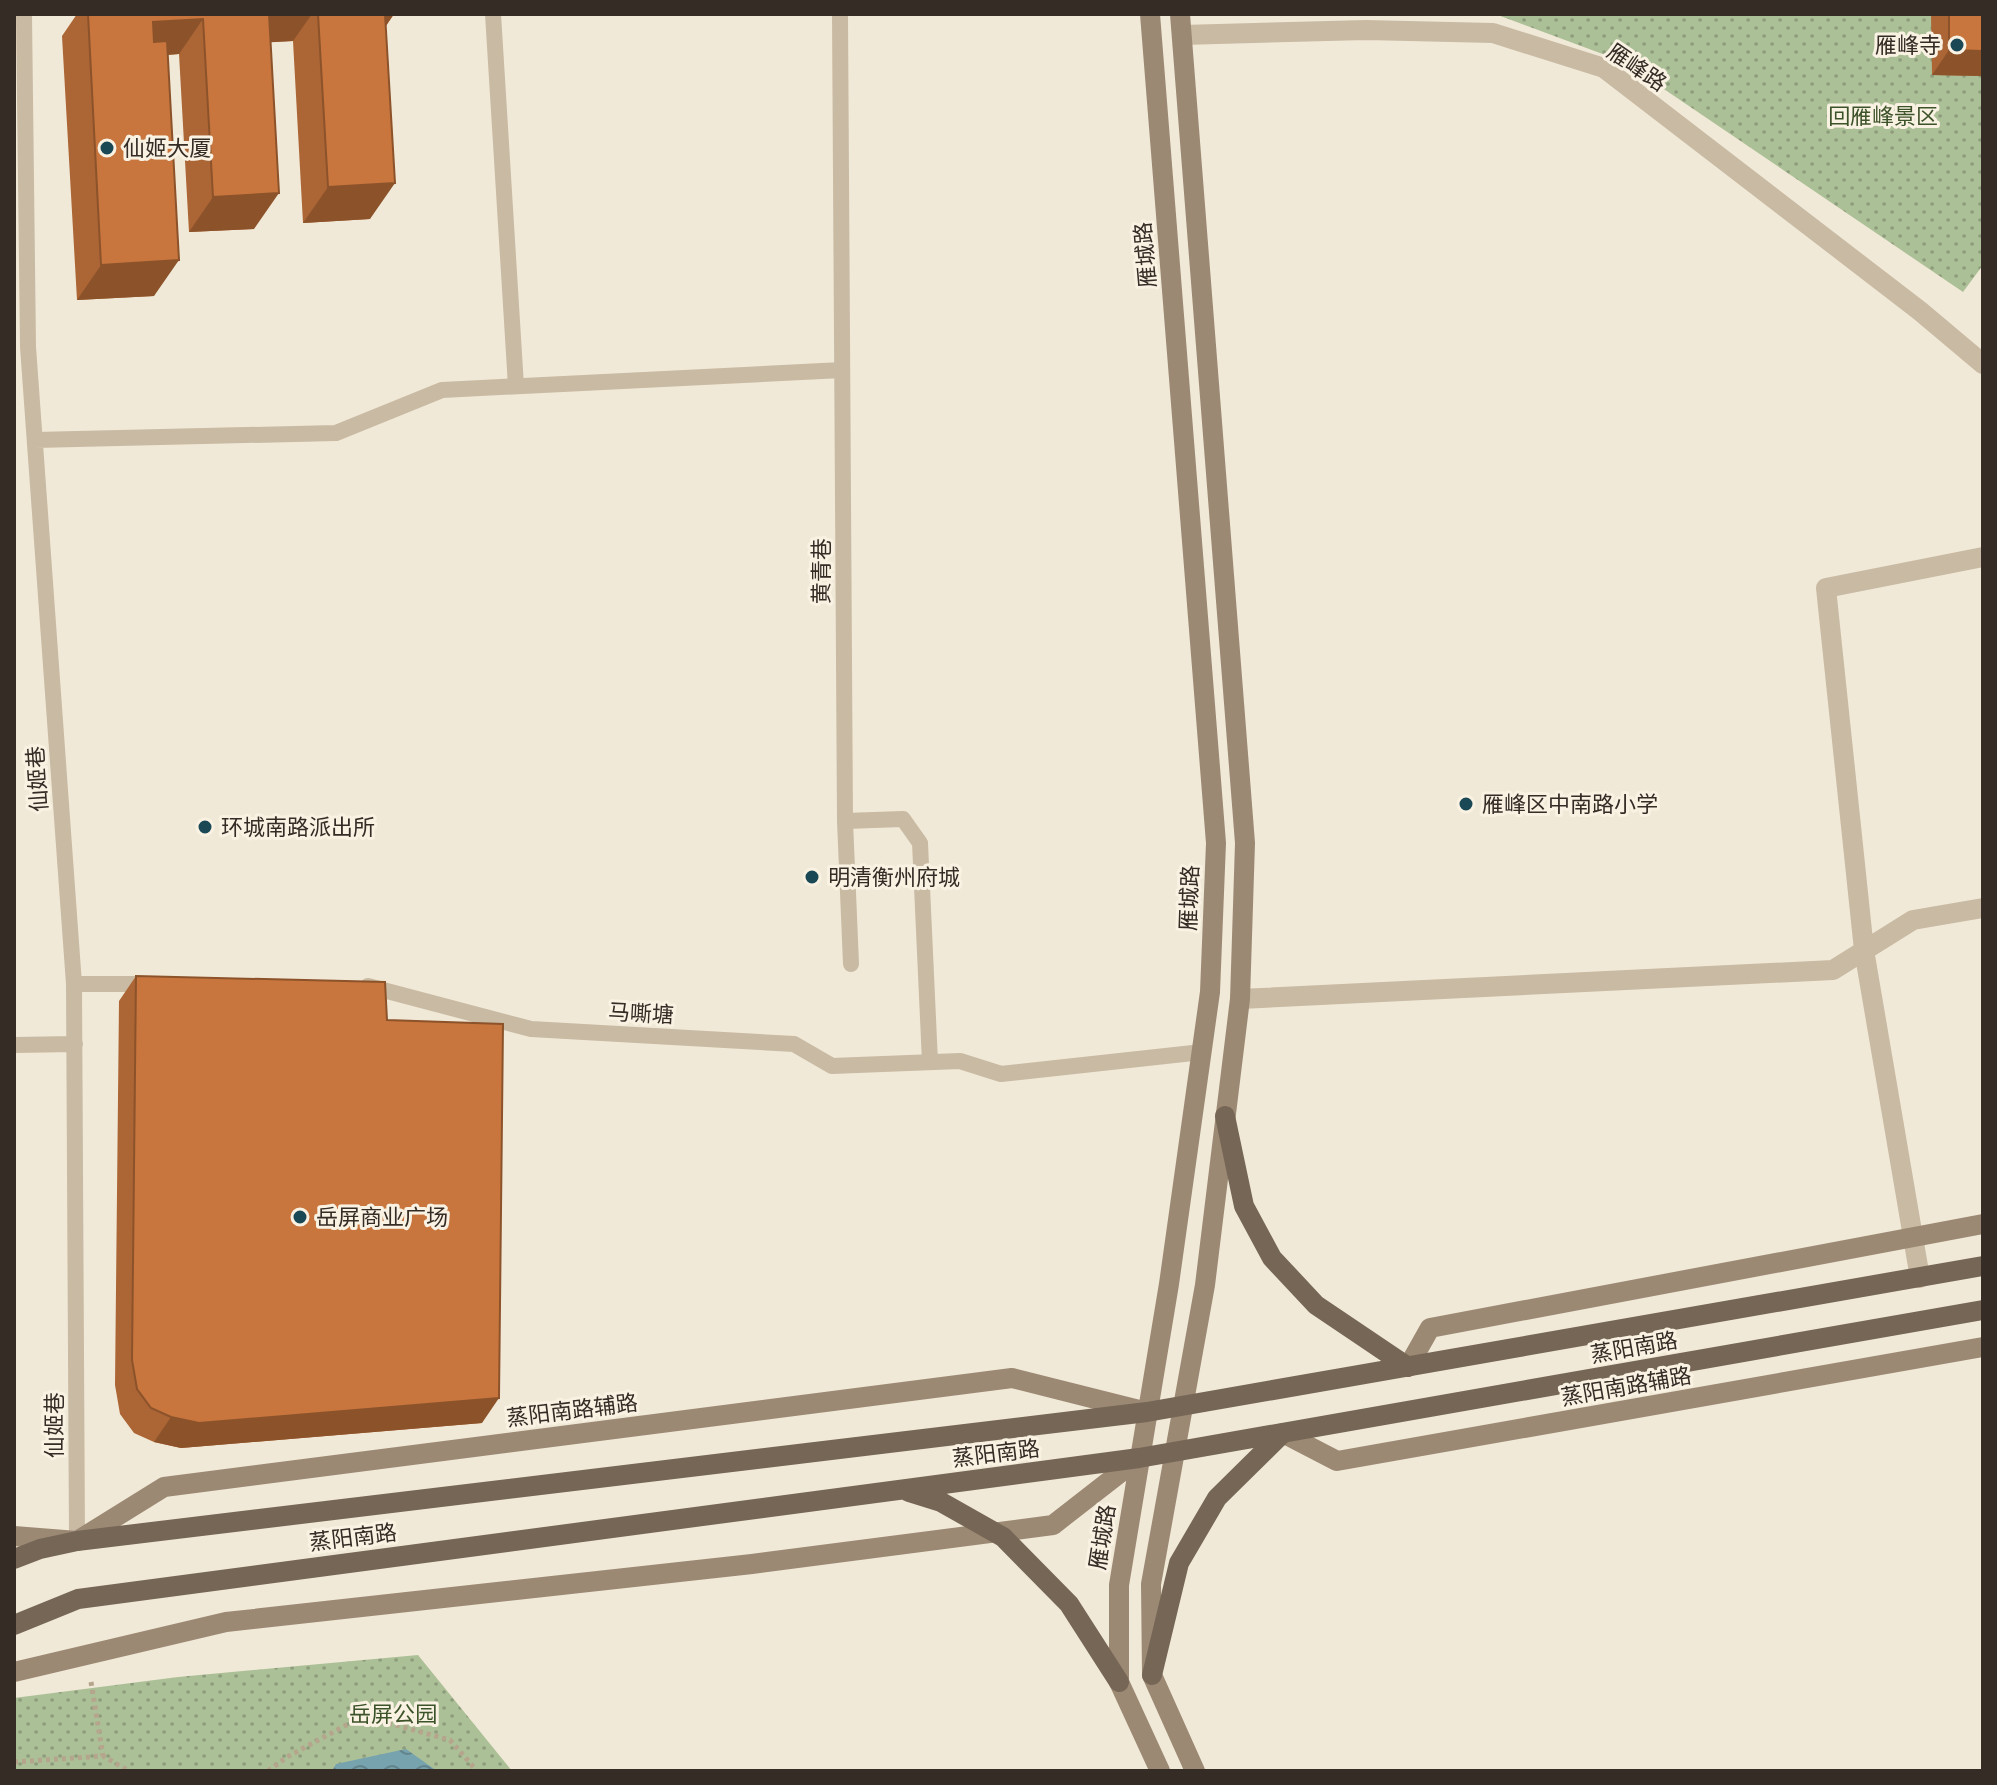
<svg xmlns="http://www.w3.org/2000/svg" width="1997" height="1785" font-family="'Fira Sans Condensed','Noto Sans SC',sans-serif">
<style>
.park{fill:url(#park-dots)}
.water{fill:url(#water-waves)}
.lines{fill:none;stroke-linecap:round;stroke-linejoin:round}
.path{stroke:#b5a58d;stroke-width:5;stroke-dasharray:4 4;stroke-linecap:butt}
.lane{stroke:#c9baa3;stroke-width:16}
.street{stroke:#c9baa3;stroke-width:20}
.secondary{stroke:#9c8974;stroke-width:20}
.primary{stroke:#766656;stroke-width:20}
.wall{fill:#ac6535}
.shaded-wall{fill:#8c532b}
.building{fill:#c8763e;stroke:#8c532b;stroke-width:2}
.poi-dot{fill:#1a4855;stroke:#f9f2e3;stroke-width:3}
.labels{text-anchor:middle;stroke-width:6;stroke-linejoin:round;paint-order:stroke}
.poi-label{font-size:22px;fill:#342c25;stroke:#f9f2e3;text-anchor:start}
.street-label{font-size:22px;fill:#342c25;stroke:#f9f2e3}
.park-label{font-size:22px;fill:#3c5229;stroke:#f9f2e3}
</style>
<defs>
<pattern id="park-dots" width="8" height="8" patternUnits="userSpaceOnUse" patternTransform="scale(2)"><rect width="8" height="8" fill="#acc097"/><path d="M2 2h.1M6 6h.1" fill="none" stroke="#8d9c7b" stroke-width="1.8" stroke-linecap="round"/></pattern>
<pattern id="water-waves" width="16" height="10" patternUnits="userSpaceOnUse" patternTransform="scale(2)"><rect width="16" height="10" fill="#76a3ae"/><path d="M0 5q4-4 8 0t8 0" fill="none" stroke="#62858d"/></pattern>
</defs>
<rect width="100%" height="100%" fill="#f1e9d7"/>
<path class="park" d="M1495 14H1983V265L1963 292 1624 62Z
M418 1655 512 1771H14V1698L178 1677Z"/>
<path class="water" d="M406 1749 437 1771H332L336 1764Z"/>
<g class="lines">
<path class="path" d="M91 1682 103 1756
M14 1762 103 1756 129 1771
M268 1771 287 1757 363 1716 450 1740 477 1771"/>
<path class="lane" d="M24 14 28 347 74 984 77 1541
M493 14 516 386
M840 14 845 821 903 819 920 843 930 1062
M35 440 336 433 442 390 842 370
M845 821 851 964
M74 984H153
M368 986 531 1029 794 1044 832 1066 960 1061 1001 1074 1202 1052
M14 1045 75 1044"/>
<path class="street" d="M1182 35 1366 30 1493 33 1604 68 1920 311 1983 364
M1240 999 1833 970 1913 920 1983 908
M1920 1278 1864 950 1826 588 1983 557"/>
<path class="secondary" d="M1150 14 1216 843 1210 992 1169 1284 1119 1585V1682L1160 1771
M1180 14 1245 843 1240 999 1205 1285 1151 1584 1152 1675 1195 1771
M1408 1367 1430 1328 1983 1224
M1283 1433 1337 1461 1983 1347
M14 1536 77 1541 164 1487 1012 1378 1147 1412
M14 1672 226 1622 752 1564 1053 1525 1139 1458"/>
<path class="primary" d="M1225 1116 1244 1206 1272 1258 1316 1305 1408 1367
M909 1492 941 1502 1003 1537 1069 1604 1119 1682
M14 1559 40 1549 77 1541 1147 1412 1983 1266
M14 1625 78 1599 1139 1458 1983 1310
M1152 1675 1179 1563 1217 1498 1283 1433"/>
</g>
<path class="wall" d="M77 14H394L386 26 370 219 303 223 293 41 270 42 254 229 189 232 179 54 168 55 154 296 77 300 62 36Z
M1931 14H1983V76L1932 75Z
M136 976 387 1020 482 1423 181 1448 154 1442 134 1433 120 1414 115 1385 119 1001Z"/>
<path class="shaded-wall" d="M264 14H312L293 41 243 44Z
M375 14H394L380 34Z
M203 19 179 54 129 57 153 22Z
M1949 50 1983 51V76L1932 75Z
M395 183 370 219 303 223 328 187Z
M279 193 254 229 189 232 213 197Z
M179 260 154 296 77 300 101 265Z
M499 1398 482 1423 181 1448 154 1442 171 1417Z"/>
<path class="building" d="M88 14H269L279 193 213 197 203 19 153 22 154 42 167 41 179 260 101 265Z
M318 14H385L395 183 328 187Z
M1949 14H1983V51L1949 50Z
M136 976 385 982 387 1020 503 1024 499 1398 199 1423 171 1417 151 1408 137 1389 132 1360Z"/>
<g class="poi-dot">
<circle cx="1957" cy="45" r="8"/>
<circle cx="107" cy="148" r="8"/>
<circle cx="1466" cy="804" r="8"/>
<circle cx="205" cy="827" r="8"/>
<circle cx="812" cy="877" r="8"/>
<circle cx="300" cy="1217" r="8"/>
</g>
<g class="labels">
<g class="poi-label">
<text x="1941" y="53" text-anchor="end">雁峰寺</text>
<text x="123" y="156">仙姬大厦</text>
<text x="1482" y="812">雁峰区中南路小学</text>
<text x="221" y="835">环城南路派出所</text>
<text x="828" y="885">明清衡州府城</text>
<text x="316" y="1225">岳屏商业广场</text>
</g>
<g class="street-label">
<text transform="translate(1637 67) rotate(34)" y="8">雁峰路</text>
<text transform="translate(1145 255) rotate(-95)" y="8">雁城路</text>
<text transform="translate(821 571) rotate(-90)" y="8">黄青巷</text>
<text transform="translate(37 779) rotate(-94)" y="8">仙姬巷</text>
<text transform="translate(1189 898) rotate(-88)" y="8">雁城路</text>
<text transform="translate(641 1013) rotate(3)" y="8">马嘶塘</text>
<text transform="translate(1634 1347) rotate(-10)" y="8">蒸阳南路</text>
<text transform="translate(1626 1386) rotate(-10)" y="8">蒸阳南路辅路</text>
<text transform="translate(572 1410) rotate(-7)" y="8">蒸阳南路辅路</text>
<text transform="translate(54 1425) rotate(-90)" y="8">仙姬巷</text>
<text transform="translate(996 1453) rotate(-7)" y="8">蒸阳南路</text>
<text transform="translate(353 1537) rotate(-7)" y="8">蒸阳南路</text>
<text transform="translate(1102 1537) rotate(-81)" y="8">雁城路</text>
</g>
<g class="park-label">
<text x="1883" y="124">回雁峰景区</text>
<text x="393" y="1722">岳屏公园</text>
</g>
</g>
<rect width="1997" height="1785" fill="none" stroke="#342c25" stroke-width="32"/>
</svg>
